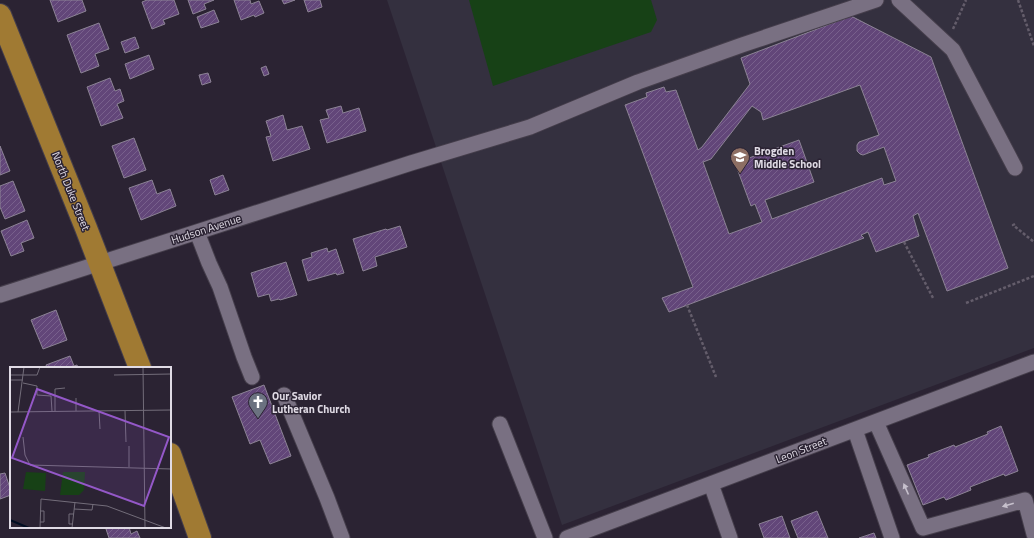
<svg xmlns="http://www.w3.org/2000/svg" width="1034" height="538" font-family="'Titillium Web',sans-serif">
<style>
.education{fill:#34303f}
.garden{fill:#174116}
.building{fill:url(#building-hatch);stroke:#8c8395;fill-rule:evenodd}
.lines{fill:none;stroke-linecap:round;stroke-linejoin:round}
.minor-casing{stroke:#453e4b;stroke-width:17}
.highway-casing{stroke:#453e4b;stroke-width:24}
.path{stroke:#645d6b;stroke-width:2.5;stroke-dasharray:3 2;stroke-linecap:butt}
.minor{stroke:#797082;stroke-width:15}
.highway{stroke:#a07a33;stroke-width:22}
.oneway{fill:#c6c0cc}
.labels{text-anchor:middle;stroke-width:3;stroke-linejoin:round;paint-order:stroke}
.poi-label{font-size:11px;font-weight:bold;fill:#e0dbe5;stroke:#2b2333;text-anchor:start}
.street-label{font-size:11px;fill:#e0dbe5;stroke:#2b2333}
.inset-river{fill:none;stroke:#000d22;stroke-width:2}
.inset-road{fill:none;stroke:#736d7a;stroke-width:1}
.view{fill:#9458c8;fill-opacity:0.15;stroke:#9458c8;stroke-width:2}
.inset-edge{fill:none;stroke:#e0dbe5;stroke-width:2}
</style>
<defs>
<pattern id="building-hatch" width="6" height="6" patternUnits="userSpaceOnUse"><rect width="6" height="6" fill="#624679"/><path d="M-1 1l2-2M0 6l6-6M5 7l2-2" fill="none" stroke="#78608c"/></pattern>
</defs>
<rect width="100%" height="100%" fill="#2b2333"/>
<path class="education" d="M387 0H1034V348L562 525Z"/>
<path class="garden" d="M469 0H651L657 20 651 32 493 86Z"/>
<path class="building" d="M50 0H82L86 11 58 22Z
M147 0H174L179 14 163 20 165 24 152 29 142 2Z
M188 0H214L204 4 206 9 193 14Z
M234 0H250L251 4 259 1 264 13 255 17 254 15 241 20Z
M282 0H295L284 4Z
M304 0H320L322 7 308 12Z
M214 10 219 22 201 28 197 17Z
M851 16 931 57 1008 268 947 291 918 213 913 216 919 236 876 252 868 232 861 235 864 238 669 312 662 298 693 287 625 105 647 97 646 93 664 87 666 92 676 90 698 150 702 147 750 84 741 58ZM860 85 879 135 859 142 857 145V151L860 154 863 155 884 147 896 181 884 185 882 178 772 219 765 200 814 182 799 140 735 163 751 206 755 204 762 222 729 234 703 162 711 159 752 106 761 112 763 120Z
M99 23 109 49 95 54 99 66 81 73 67 35Z
M135 37 139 48 125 53 121 42Z
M149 55 154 69 130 79 125 64Z
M266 66 269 74 264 76 261 68Z
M208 73 211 82 202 85 199 75Z
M110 78 115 91 120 89 124 101 117 104 123 118 101 126 87 87Z
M341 106 343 113 359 108 366 131 327 143 320 120 329 118 326 110Z
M283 115 287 130 302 126 310 149 273 161 266 137 271 136 266 121Z
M134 138 146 170 124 178 112 146Z
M0 146 10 171 0 175Z
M223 175 229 190 215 195 210 180Z
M152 180 157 194 170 189 176 206 141 220 129 188Z
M13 181 25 211 5 219 0 207V186Z
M27 220 34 238 21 243 24 251 11 256 1 231Z
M400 226 407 247 375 257 377 266 363 271 353 239 386 229 387 230Z
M327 248 328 252 336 249 344 273 337 275 336 273 308 281 302 260 312 257 311 253Z
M286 262 297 295 280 300 279 299 271 301 269 294 258 297 251 273Z
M56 310 67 340 43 349 31 320Z
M70 356 74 366 77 365 78 368H47L46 365Z
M264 385 291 456 270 464 260 440 250 444 232 397Z
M1001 426 1018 471 1005 476 1004 474 970 487 971 490 946 500 944 497 923 505 907 465 929 457 928 455 954 445 955 447 988 434 987 432Z
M5 473 11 491V495L0 499V474Z
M817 511 828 538H798L791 521Z
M782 516 790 538H764L759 524Z
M112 527H129L131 534 137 531 140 538H109L106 529Z
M874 533 876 538H859Z"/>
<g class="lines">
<g class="minor-casing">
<path id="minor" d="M899 0 953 50 1015 168
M197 232 209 263 220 287 244 357 252 377
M0 295 197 232 411 163 530 127 638 82 742 45 876 0
M284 395 327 498 342 538
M876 422 923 528 1025 500 1034 534
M500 424 545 538
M855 430 892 538
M711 484 730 538
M567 538 1034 362"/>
</g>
<g class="highway-casing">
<path id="highway" d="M0 15 86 228 140 368
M170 454 200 538"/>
</g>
<path class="path" d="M1018 0 1034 46
M953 29 966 0
M1015 224 1013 225 1034 242
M904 242 933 298
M966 303 1034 276
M687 305 716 377"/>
<use href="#minor" class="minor"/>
<use href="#highway" class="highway"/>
</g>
<defs><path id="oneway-solid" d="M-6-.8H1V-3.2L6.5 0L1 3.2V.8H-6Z"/></defs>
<g class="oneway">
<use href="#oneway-solid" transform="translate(906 489) rotate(-114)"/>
<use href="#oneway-solid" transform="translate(1008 505) rotate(164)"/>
</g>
<defs>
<g id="school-pin" transform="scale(1)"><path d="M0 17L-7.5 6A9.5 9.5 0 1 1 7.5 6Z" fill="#8d6e63" stroke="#2b2333"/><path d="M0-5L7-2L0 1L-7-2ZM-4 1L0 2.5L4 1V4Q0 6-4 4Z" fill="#fff"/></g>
<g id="church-pin" transform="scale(1)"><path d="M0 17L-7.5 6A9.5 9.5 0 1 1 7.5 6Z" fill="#6b7280" stroke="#2b2333"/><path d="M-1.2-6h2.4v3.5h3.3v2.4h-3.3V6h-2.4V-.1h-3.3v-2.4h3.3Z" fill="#fff"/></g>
</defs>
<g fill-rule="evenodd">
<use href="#school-pin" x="740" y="157"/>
<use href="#church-pin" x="258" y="402"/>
</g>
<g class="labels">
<g class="poi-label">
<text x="754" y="155">Brogden<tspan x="754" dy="13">Middle School</tspan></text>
<text x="272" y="400">Our Savior<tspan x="272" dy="13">Lutheran Church</tspan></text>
</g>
<g class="street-label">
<text transform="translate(71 191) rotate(68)" y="4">North Duke Street</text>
<text transform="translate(206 229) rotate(-18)" y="4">Hudson Avenue</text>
<text transform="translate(801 450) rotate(-21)" y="4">Leon Street</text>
</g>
</g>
<g transform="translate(10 367)">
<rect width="161" height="161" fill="#2b2333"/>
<path d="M16 105 36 106 35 124 13 122ZM53 105H75L74 123 69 128H50Z" fill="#174116"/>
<path class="inset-river" d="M0 153 19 161"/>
<path class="inset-road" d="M133 0 135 161M0 8H27L30 0M104 8 161 7M0 13H13M13 16 27 19V28L41 29 42 44M45 44V22L55 21M66 44V31M89 44 90 62M115 44 116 75M0 45 161 43M8 45 14 0M13 70 15 88 20 98 161 102M119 79V100M64 142 82 143 83 137M30 144H34V155H30M63 157H59V147H64M30 161 31 132 97 139 156 161M62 161 65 135"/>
<path class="view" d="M27 22 159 70 134 139 2 91Z"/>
<rect width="161" height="161" class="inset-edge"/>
</g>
</svg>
